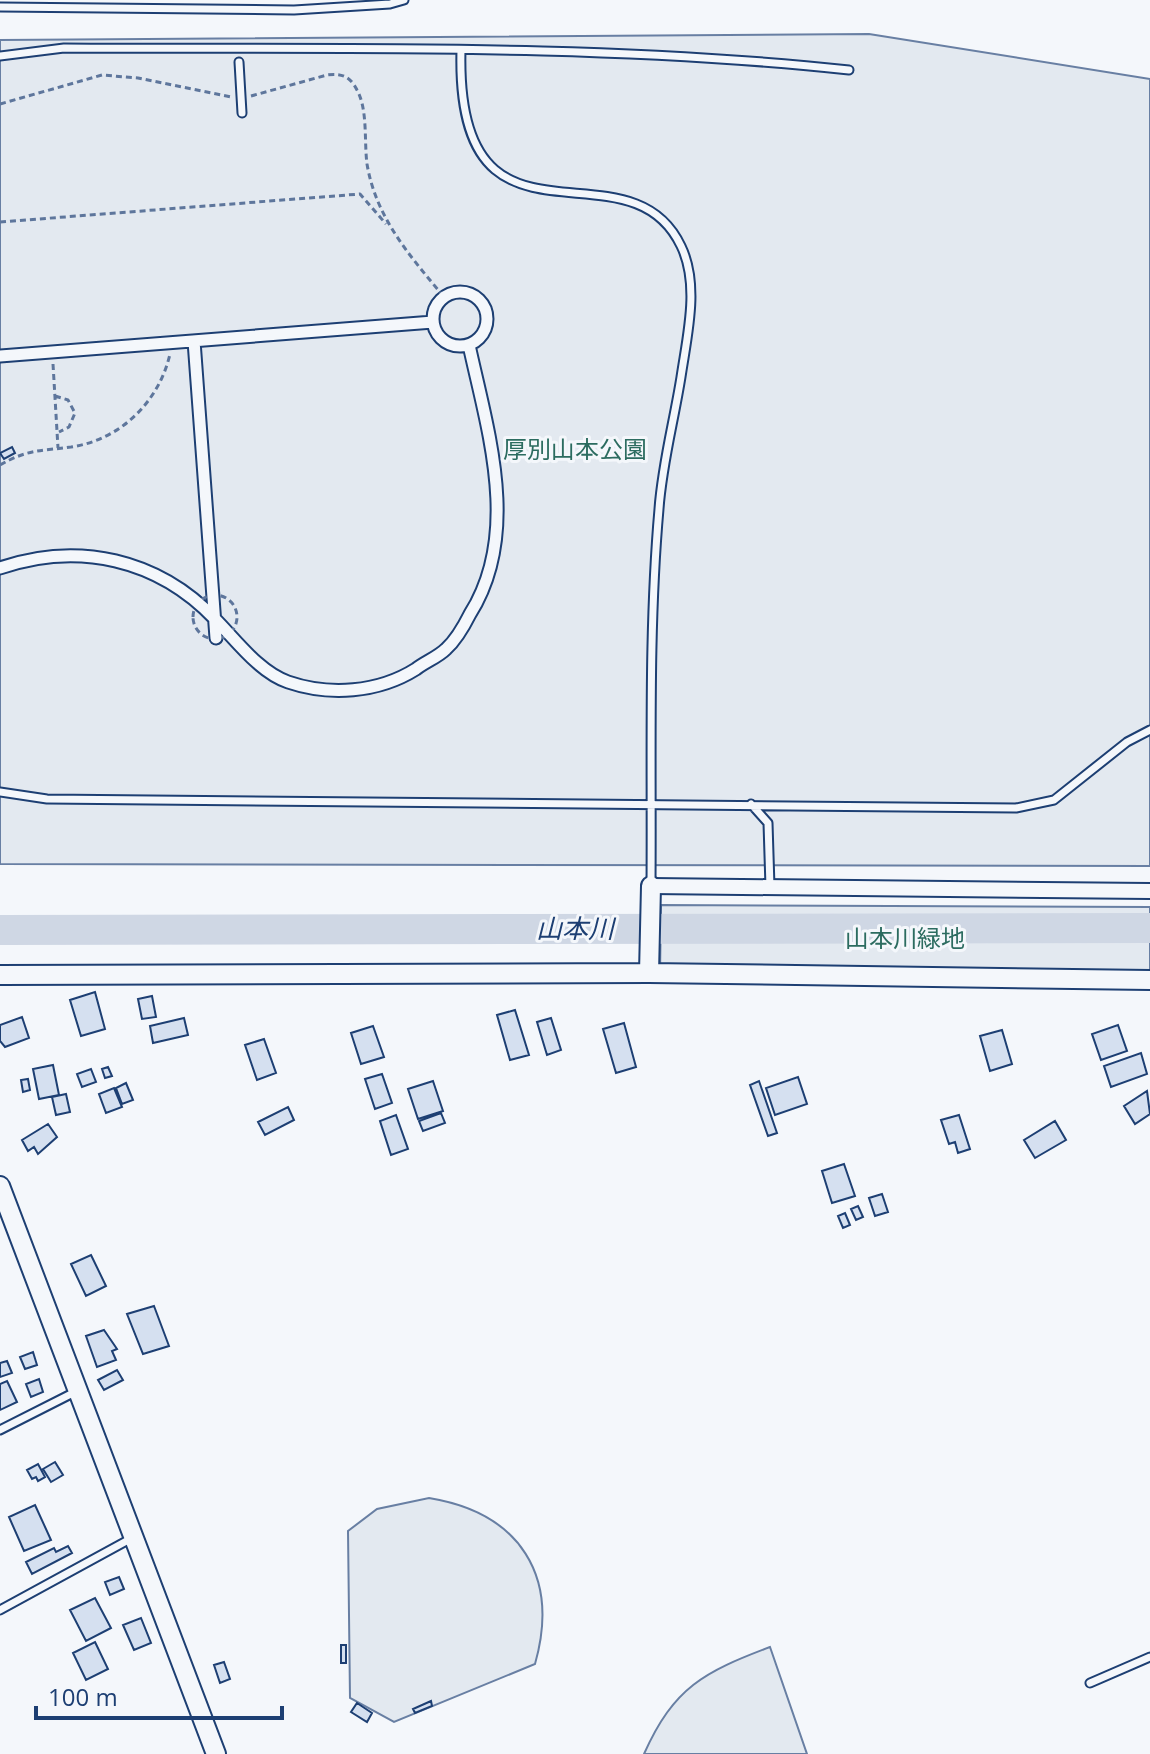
<svg xmlns="http://www.w3.org/2000/svg" width="1150" height="1754" font-family="'Open Sans','Noto Sans JP',sans-serif">
<style>
.green{fill:#e3e9f0;stroke:#687fa3;stroke-width:2}
.lines{fill:none;stroke-linecap:round;stroke-linejoin:round}
.river{stroke:#cfd7e4;stroke-width:30}
.building{fill:#d5e0f0;stroke:#1d3f73;stroke-width:2}
.service-casing{stroke:#1d3f73;stroke-width:11}
.pedestrian-casing{stroke:#1d3f73;stroke-width:15}
.minor-casing{stroke:#1d3f73;stroke-width:18}
.tertiary-casing{stroke:#1d3f73;stroke-width:22}
.path{stroke:#5e769c;stroke-width:3;stroke-dasharray:6 4;stroke-linecap:butt}
.service{stroke:#f4f7fb;stroke-width:7}
.pedestrian{stroke:#f4f7fb;stroke-width:11}
.minor{stroke:#f4f7fb;stroke-width:14}
.tertiary{stroke:#f4f7fb;stroke-width:18}
.labels{text-anchor:middle;stroke-width:6;stroke-linejoin:round;paint-order:stroke}
.park-label{font-size:24px;fill:#2c6c60;stroke:#f4f7fb}
.water-label{font-size:26px;font-style:italic;fill:#1d3f73;stroke:#f4f7fb}
</style>
<rect width="100%" height="100%" fill="#f4f7fb"/>
<path class="green" d="M869 34 1150 79V866L0 864V40Z
M661 905 1150 907V973L660 974Z
M429 1498C520 1513 560 1576 535 1664L394 1722 350 1698 348 1531 377 1509Z
M770 1647 807 1754H644C674 1687 704 1672 770 1647Z"/>
<g class="lines">
<path class="river" d="M0 930 1150 928"/>
</g>
<path class="building" d="M12 447 15 453 4 459 0 453Z
M95 992 105 1029 81 1036 70 1000Z
M152 996 156 1017 142 1019 138 999Z
M515 1010 529 1055 510 1060 497 1015Z
M22 1017 29 1038 5 1047 0 1041V1025Z
M184 1018 188 1035 153 1043 150 1026Z
M551 1018 561 1050 547 1055 537 1022Z
M624 1023 636 1067 616 1073 603 1029Z
M1118 1025 1127 1051 1101 1060 1092 1034Z
M373 1026 384 1057 361 1064 351 1033Z
M1002 1030 1012 1064 990 1071 980 1036Z
M264 1039 276 1073 257 1080 245 1045Z
M1141 1053 1147 1074 1111 1087 1104 1066Z
M53 1065 59 1095 39 1099 33 1069Z
M108 1067 112 1076 105 1078 102 1069Z
M91 1069 96 1082 82 1087 77 1074Z
M382 1074 392 1103 375 1109 365 1079Z
M798 1077 807 1104 775 1115 766 1088Z
M28 1079 30 1090 23 1092 21 1080Z
M433 1081 443 1111 418 1119 408 1089Z
M759 1081 777 1133 768 1136 750 1085Z
M126 1083 133 1100 122 1104 116 1088Z
M114 1088 122 1107 106 1113 99 1094Z
M1147 1091 1150 1114 1135 1124 1124 1106Z
M66 1094 70 1112 56 1115 52 1097Z
M288 1107 294 1120 265 1135 258 1122Z
M441 1113 445 1123 423 1131 419 1121Z
M396 1115 408 1149 391 1155 380 1121Z
M959 1115 970 1149 958 1153 955 1142 949 1144 941 1120Z
M1055 1121 1066 1140 1035 1158 1024 1140Z
M48 1124 57 1137 38 1154 34 1147 28 1151 22 1140Z
M844 1164 855 1196 832 1203 822 1171Z
M882 1194 888 1212 875 1216 869 1198Z
M858 1206 863 1217 856 1220 851 1209Z
M845 1213 850 1225 843 1228 838 1216Z
M91 1255 106 1286 86 1296 71 1264Z
M154 1306 169 1346 143 1354 127 1314Z
M104 1330 117 1349 112 1351 116 1360 97 1367 86 1336Z
M33 1352 37 1365 25 1369 20 1357Z
M7 1361 12 1373 0 1377V1363Z
M117 1370 123 1380 104 1390 98 1380Z
M39 1379 43 1392 31 1397 26 1384Z
M7 1381 17 1402 0 1410V1384Z
M55 1462 63 1475 51 1482 43 1469Z
M38 1464 45 1477 38 1481 36 1477 32 1479 27 1470Z
M35 1505 51 1540 24 1551 9 1517Z
M68 1546 72 1553 32 1574 26 1562 54 1548 56 1552Z
M119 1577 124 1589 110 1595 105 1582Z
M95 1598 111 1628 86 1641 70 1610Z
M141 1618 151 1643 134 1650 123 1625Z
M95 1642 108 1669 86 1680 73 1653Z
M341 1645H346V1663H341Z
M224 1662 230 1679 220 1683 214 1665Z
M431 1701 432 1706 415 1713 413 1709Z
M357 1703 372 1713 367 1722 351 1712Z"/>
<g class="lines">
<g class="service-casing">
<path id="service" d="M0 7 294 10 390 4 404 0
M461 50C455 275 628 134 681 246 700 285 687 336 681 377 674 421 662 465 659 509 648 634 652 759 651 884
M0 56 64 48C326 50 589 42 849 70
M239 62 242 113
M0 792 47 799 1016 808 1054 800 1127 742 1150 730
M751 804 768 823 770 887
M0 1430 77 1391
M0 1610 132 1538
M1090 1683 1150 1657"/>
</g>
<g class="pedestrian-casing">
<path id="pedestrian" d="M433 319a27 27 0 1 1 54 0a27 27 0 1 1-54 0Z
M194 341 216 638
M0 356 433 322
M0 568C78 541 158 559 215 619 236 640 259 672 288 682 329 696 378 693 416 669 425 662 438 657 446 649 456 640 464 626 470 614 521 533 488 432 469 345"/>
</g>
<g class="minor-casing">
<path id="minor" d="M651 886 1150 891"/>
</g>
<g class="tertiary-casing">
<path id="tertiary" d="M649 973 651 886
M0 975 649 973 1150 980
M0 1186 216 1754"/>
</g>
<path class="path" d="M251 96 327 75C341 73 350 76 357 90 368 110 364 141 367 164 376 218 410 256 444 297
M0 104 102 75 138 78 231 97
M0 222 360 194 386 224
M53 364 58 448
M55 396 68 400 75 413 69 427 59 432
M0 465C28 449 41 451 71 447 120 440 159 402 170 354
M193 617a22 22 0 1 1 44 0a22 22 0 1 1-44 0Z"/>
<use href="#service" class="service"/>
<use href="#pedestrian" class="pedestrian"/>
<use href="#minor" class="minor"/>
<use href="#tertiary" class="tertiary"/>
</g>
<g class="labels">
<g class="park-label">
<text x="575" y="458">厚別山本公園</text>
<text x="905" y="947">山本川緑地</text>
</g>
<g class="water-label">
<text x="575" y="938">山本川</text>
</g>
</g>
<path d="M36 1706v12h246v-12" fill="none" stroke="#1d3f73" stroke-width="4"/>
<text x="48" y="1706" font-size="24" fill="#1d3f73" stroke="#f4f7fb" stroke-width="6" paint-order="stroke">100 m</text>
</svg>
